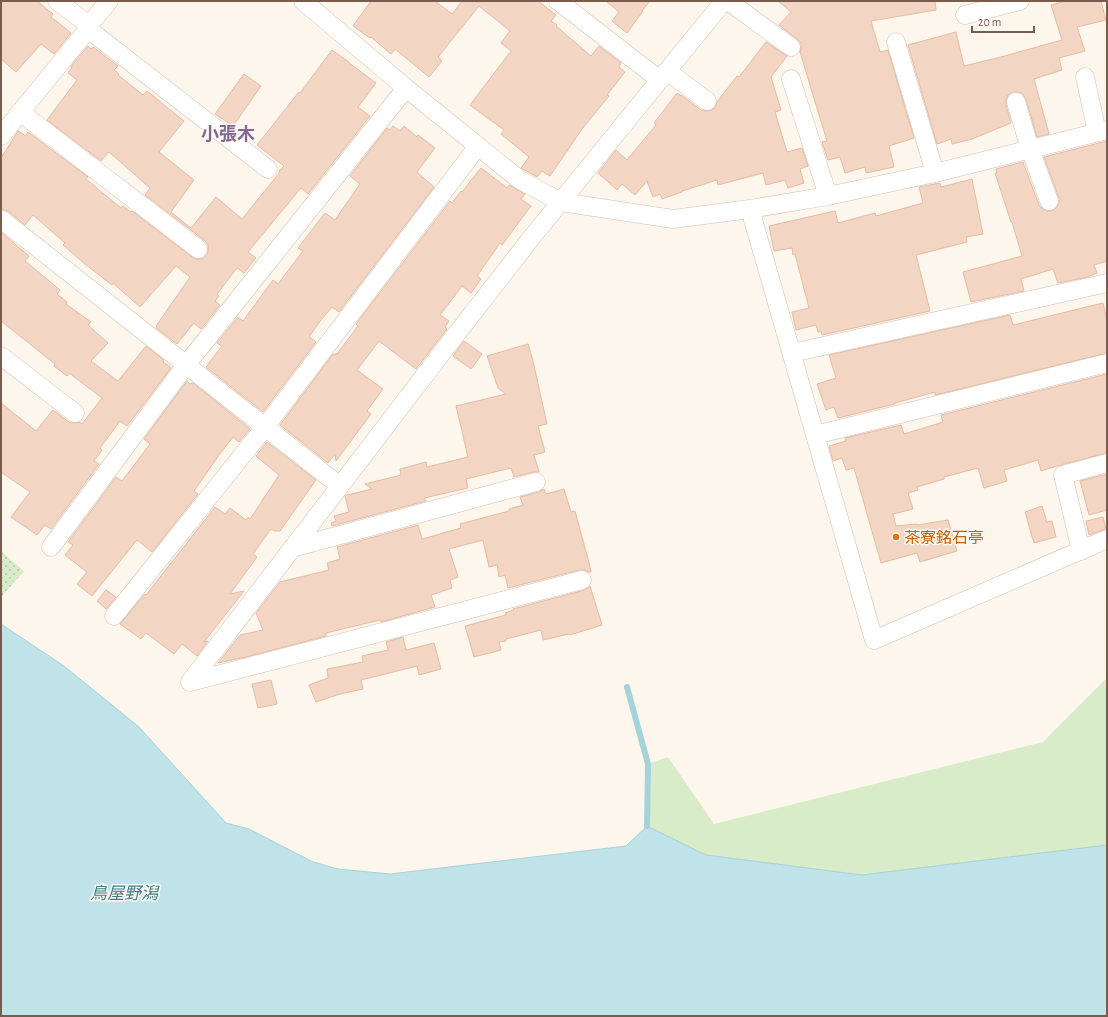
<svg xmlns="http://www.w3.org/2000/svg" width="1108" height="1017" font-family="'Alegreya Sans','Noto Sans JP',sans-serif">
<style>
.grass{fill:url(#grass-dots)}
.park{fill:#d8ecc9}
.water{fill:#bfe3e8;stroke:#a5d3da}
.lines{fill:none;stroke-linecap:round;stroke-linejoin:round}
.stream{stroke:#a5d3da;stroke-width:6}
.building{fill:#f3d5c3;stroke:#e6bba3}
.street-casing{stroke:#d1beb0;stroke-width:19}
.street{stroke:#fff;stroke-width:18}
.food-dot{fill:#e8710a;stroke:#fffaf3;stroke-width:1.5}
.labels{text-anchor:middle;stroke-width:3;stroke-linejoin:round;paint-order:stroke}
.food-label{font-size:16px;fill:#c56008;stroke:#fffaf3;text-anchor:start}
.water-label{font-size:17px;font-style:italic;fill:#437c86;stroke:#fffaf3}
.quarter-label{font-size:18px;font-weight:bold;fill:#846695;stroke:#fffaf3}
</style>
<defs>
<pattern id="grass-dots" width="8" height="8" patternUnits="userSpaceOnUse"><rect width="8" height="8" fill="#d8ecc9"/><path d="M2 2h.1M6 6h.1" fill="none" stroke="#b4c2a5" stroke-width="1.8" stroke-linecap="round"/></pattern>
</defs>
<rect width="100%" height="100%" fill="#fdf6ec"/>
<path class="grass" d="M1 551 24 571 1 597Z"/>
<path class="park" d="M1107 678V849L862 875 706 855 647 826 648 764 668 757 714 824 1043 742Z"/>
<path class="water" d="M1 624 64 666 139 727 226 823 249 829 313 862 338 869 390 874 626 846 647 826 706 855 862 875 1107 845V1016H1Z"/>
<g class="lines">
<path class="stream" d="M627 687 648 764 647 826"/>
</g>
<path class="building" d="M1 1H37L53 14 51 17 71 33 54 54 41 44 16 72 1 59Z
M371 1H435L452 14 462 1H538L556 15 551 21 557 25 556 26 591 56 599 46 621 63 619 67 625 72 607 95 609 96 582 129 550 176 542 171 537 177 521 168 529 157 501 134 504 130 470 105 511 51 501 43 510 31 479 6 438 57 442 61 429 77 395 49 391 54 371 37 370 38 353 26Z
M606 1H650L642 11H643L627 33 612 21 619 12Z
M778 1H935L936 10 871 21 880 52 888 50 914 138 889 146 894 167 866 173 865 167 845 173 840 157 828 160 822 142 827 141 800 52 801 48V43L797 39 779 25 791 12Z
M1066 1H1101L1106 20 1077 27 1085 51 1059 58 1062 70 1034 79 1049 134 1037 137 1026 99 1023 94 1018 92H1013L1008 95 1006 100V105L1011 123 972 139 952 144 951 139 937 144 908 45 956 32 964 66 1001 57 1062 40 1051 5Z
M766 42 787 56 771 77 781 110 775 112 787 152 802 148 808 166 800 169 804 183 788 188 785 180 766 185 763 173 718 185 717 180 682 191V192L662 199 660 194 653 197 647 181 635 195 622 184 617 190 598 173 616 150 627 160 656 125 654 123 677 93 681 96V95L701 110 706 111 711 110 715 108 717 102 737 76 739 77Z
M88 46 91 49 93 47 118 66 114 70 119 74 118 75 143 95 147 91 184 121 159 152 194 180 171 212 191 228 216 197 242 219 280 172 279 171 284 166 257 145 299 92 300 93 332 50 349 62V63L376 83 358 107 370 116 308 194 301 188 248 252 256 258 244 273 237 268 217 294 219 296 215 301 220 305 201 329 194 323 177 344 156 328 157 326H156L190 277 176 266 140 307 113 283 112 285 85 264 63 245 65 243 33 215 25 225 8 211 1 209V158L18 131 26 136 28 132 88 177 86 179 121 208 123 206 131 212 132 211 192 257 196 259H202L207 255 208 251V245L205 241 145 195 150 188 109 152 101 161 47 120 77 80 68 73 72 67 71 66Z
M244 74 261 86 233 126 215 114Z
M393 126 400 131 404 126 417 137 418 135 435 148 417 172 434 187 339 312 332 307 321 320 309 337 316 342 263 412 206 367 222 346 217 343 238 317 243 321 273 280 278 284 303 251 298 248 325 213 335 220 360 184 350 176 387 128 390 130Z
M1107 141V261L1094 265 1097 273 1088 277 1058 283 1053 269 1021 279 1024 291 971 302 963 272 1022 256 1012 222H1011L995 173H997L996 169 1023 162 1039 205 1043 209 1047 211H1052L1057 207 1059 203V198L1044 157Z
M481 168 507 188 509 185 525 194 521 199 531 206 502 245 500 243 477 276 481 279 471 293 462 286 440 315 449 321 445 327 447 329 416 369 379 341 357 370 383 389 367 411 371 414 336 461 335 454 328 463 280 425 333 354 335 355 336 353 337 354 358 326 356 324 450 201 452 203 461 191 462 192Z
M972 179 983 234 966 237 967 242 916 255 930 311 822 335 821 331 818 332 816 325 796 330 792 312 809 308 795 254 793 255 792 248 774 251 769 226 835 211 838 223 875 213 876 216 923 203 919 187 940 183 941 187Z
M1 232 29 256 25 261 60 290 57 294 67 302 66 304 91 322 88 325 108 343 91 361 118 381 146 346 164 360 163 362 171 368 127 426 120 421 100 448 102 450 94 461 99 464 51 529 45 525 37 535 11 517 30 492 1 472V403L36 431 53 410 69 422 74 423 80 422 82 424 102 398 69 373 67 376 54 366 55 364 1 321Z
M1103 303 1107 320V353L935 395V392L895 403V404L838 418 834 407 826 410 817 384 836 378 829 355 1010 315 1013 325Z
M464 341 482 354 471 369 453 356Z
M528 344 533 361 547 424 538 426 545 452 534 455 539 472H533L514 477 511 468 466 479 468 488 424 498 426 501 332 526 331 523 336 521 334 516 349 512 345 496 347 495 372 489 365 484 401 475 400 469 426 462 427 467 468 457 456 406 506 394 498 388 487 356Z
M1107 374V453L1060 465 1041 471 1038 460 1004 470 1007 481 984 488 978 468 944 477V479L917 487 918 490 908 493 913 509 893 514 896 526 917 524V525L948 520 957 551 920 562 917 553 881 563 854 468 846 470 842 458 833 461 829 446 846 441 845 438 901 425 904 434 943 422 941 415Z
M187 381 190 384 193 383 250 429 239 442 233 437 219 455 194 491 198 494 152 552 137 540 92 596 77 584 87 572 65 555 73 545 68 542 116 477 122 481 150 444 144 439Z
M267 442 316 480 280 531H274L271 529 253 554 257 557 230 594 244 591 204 642 208 641 197 656 182 644 174 654 146 633 141 639 120 624 145 594 146 595 215 507 225 514 230 508 246 520 248 517 250 519 279 475 256 456Z
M1107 474V510L1089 515 1080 481Z
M544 489 546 494 564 489 571 512 575 511 588 559 591 572H589L584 570H579L508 588 505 575 499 577 497 565 489 567 483 540 449 549 458 577 450 580 452 588 431 595 435 607 381 622 380 620 326 633V636L246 657 218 663 240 635 263 630 256 613 280 582 329 570 327 563 340 559 337 547 418 525 422 539 461 528 460 524 509 511V509L523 505 520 497 539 492Z
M1042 506 1047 522 1052 521 1056 537 1034 543 1025 512Z
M1103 517 1106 529 1089 535 1086 521Z
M590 586 602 625 570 635 569 634 543 640 541 630 506 639V641L499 642 501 650 474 657 465 626 506 615 505 613 514 610 513 609 585 590Z
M106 590 116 597 106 609 97 601Z
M403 637 406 650 434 643 441 669 419 675 417 666 361 680 363 689 340 694 316 702 309 685 328 678 327 669 363 662 362 656 388 650 386 642Z
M271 680 277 704 258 708 252 684Z"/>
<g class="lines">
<g class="street-casing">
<path id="street" d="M57 1 89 25
M303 1 406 88 520 180 561 202 673 219 750 209 828 196 935 173 1107 130
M558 1 660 80
M728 1 791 47
M965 15 1020 1
M88 29 268 169
M896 42 935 173
M667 71 707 101
M1085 77 1097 132
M791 79 828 196
M1016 102 1030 149 1049 201
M20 112 198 249
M1 136 88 29 89 25 109 1
M750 209 874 640 1107 539
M1 219 340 486
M792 353 1107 283
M1 356 75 413
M815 435 1107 363
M51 547 186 365 406 88
M292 548 536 482
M1081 551 1063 475 1107 463
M114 616 265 427 478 146
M190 682 451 341 532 237 724 1
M190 682 582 580"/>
</g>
<use href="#street" class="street"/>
</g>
<circle class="food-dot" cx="896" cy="537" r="4"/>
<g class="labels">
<g class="food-label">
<text x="904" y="543">茶寮銘石亭</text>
</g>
<g class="water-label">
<text x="124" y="899">鳥屋野潟</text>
</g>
<g class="quarter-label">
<text x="228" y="140">小張木</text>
</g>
</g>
<rect width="1108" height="1017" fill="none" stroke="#7a5c4d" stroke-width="4"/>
<path d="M972 26v6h62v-6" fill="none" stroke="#7a5c4d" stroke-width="2"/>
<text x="978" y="26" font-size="12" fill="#7a5c4d" stroke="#fffaf3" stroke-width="3" paint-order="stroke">20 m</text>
</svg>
